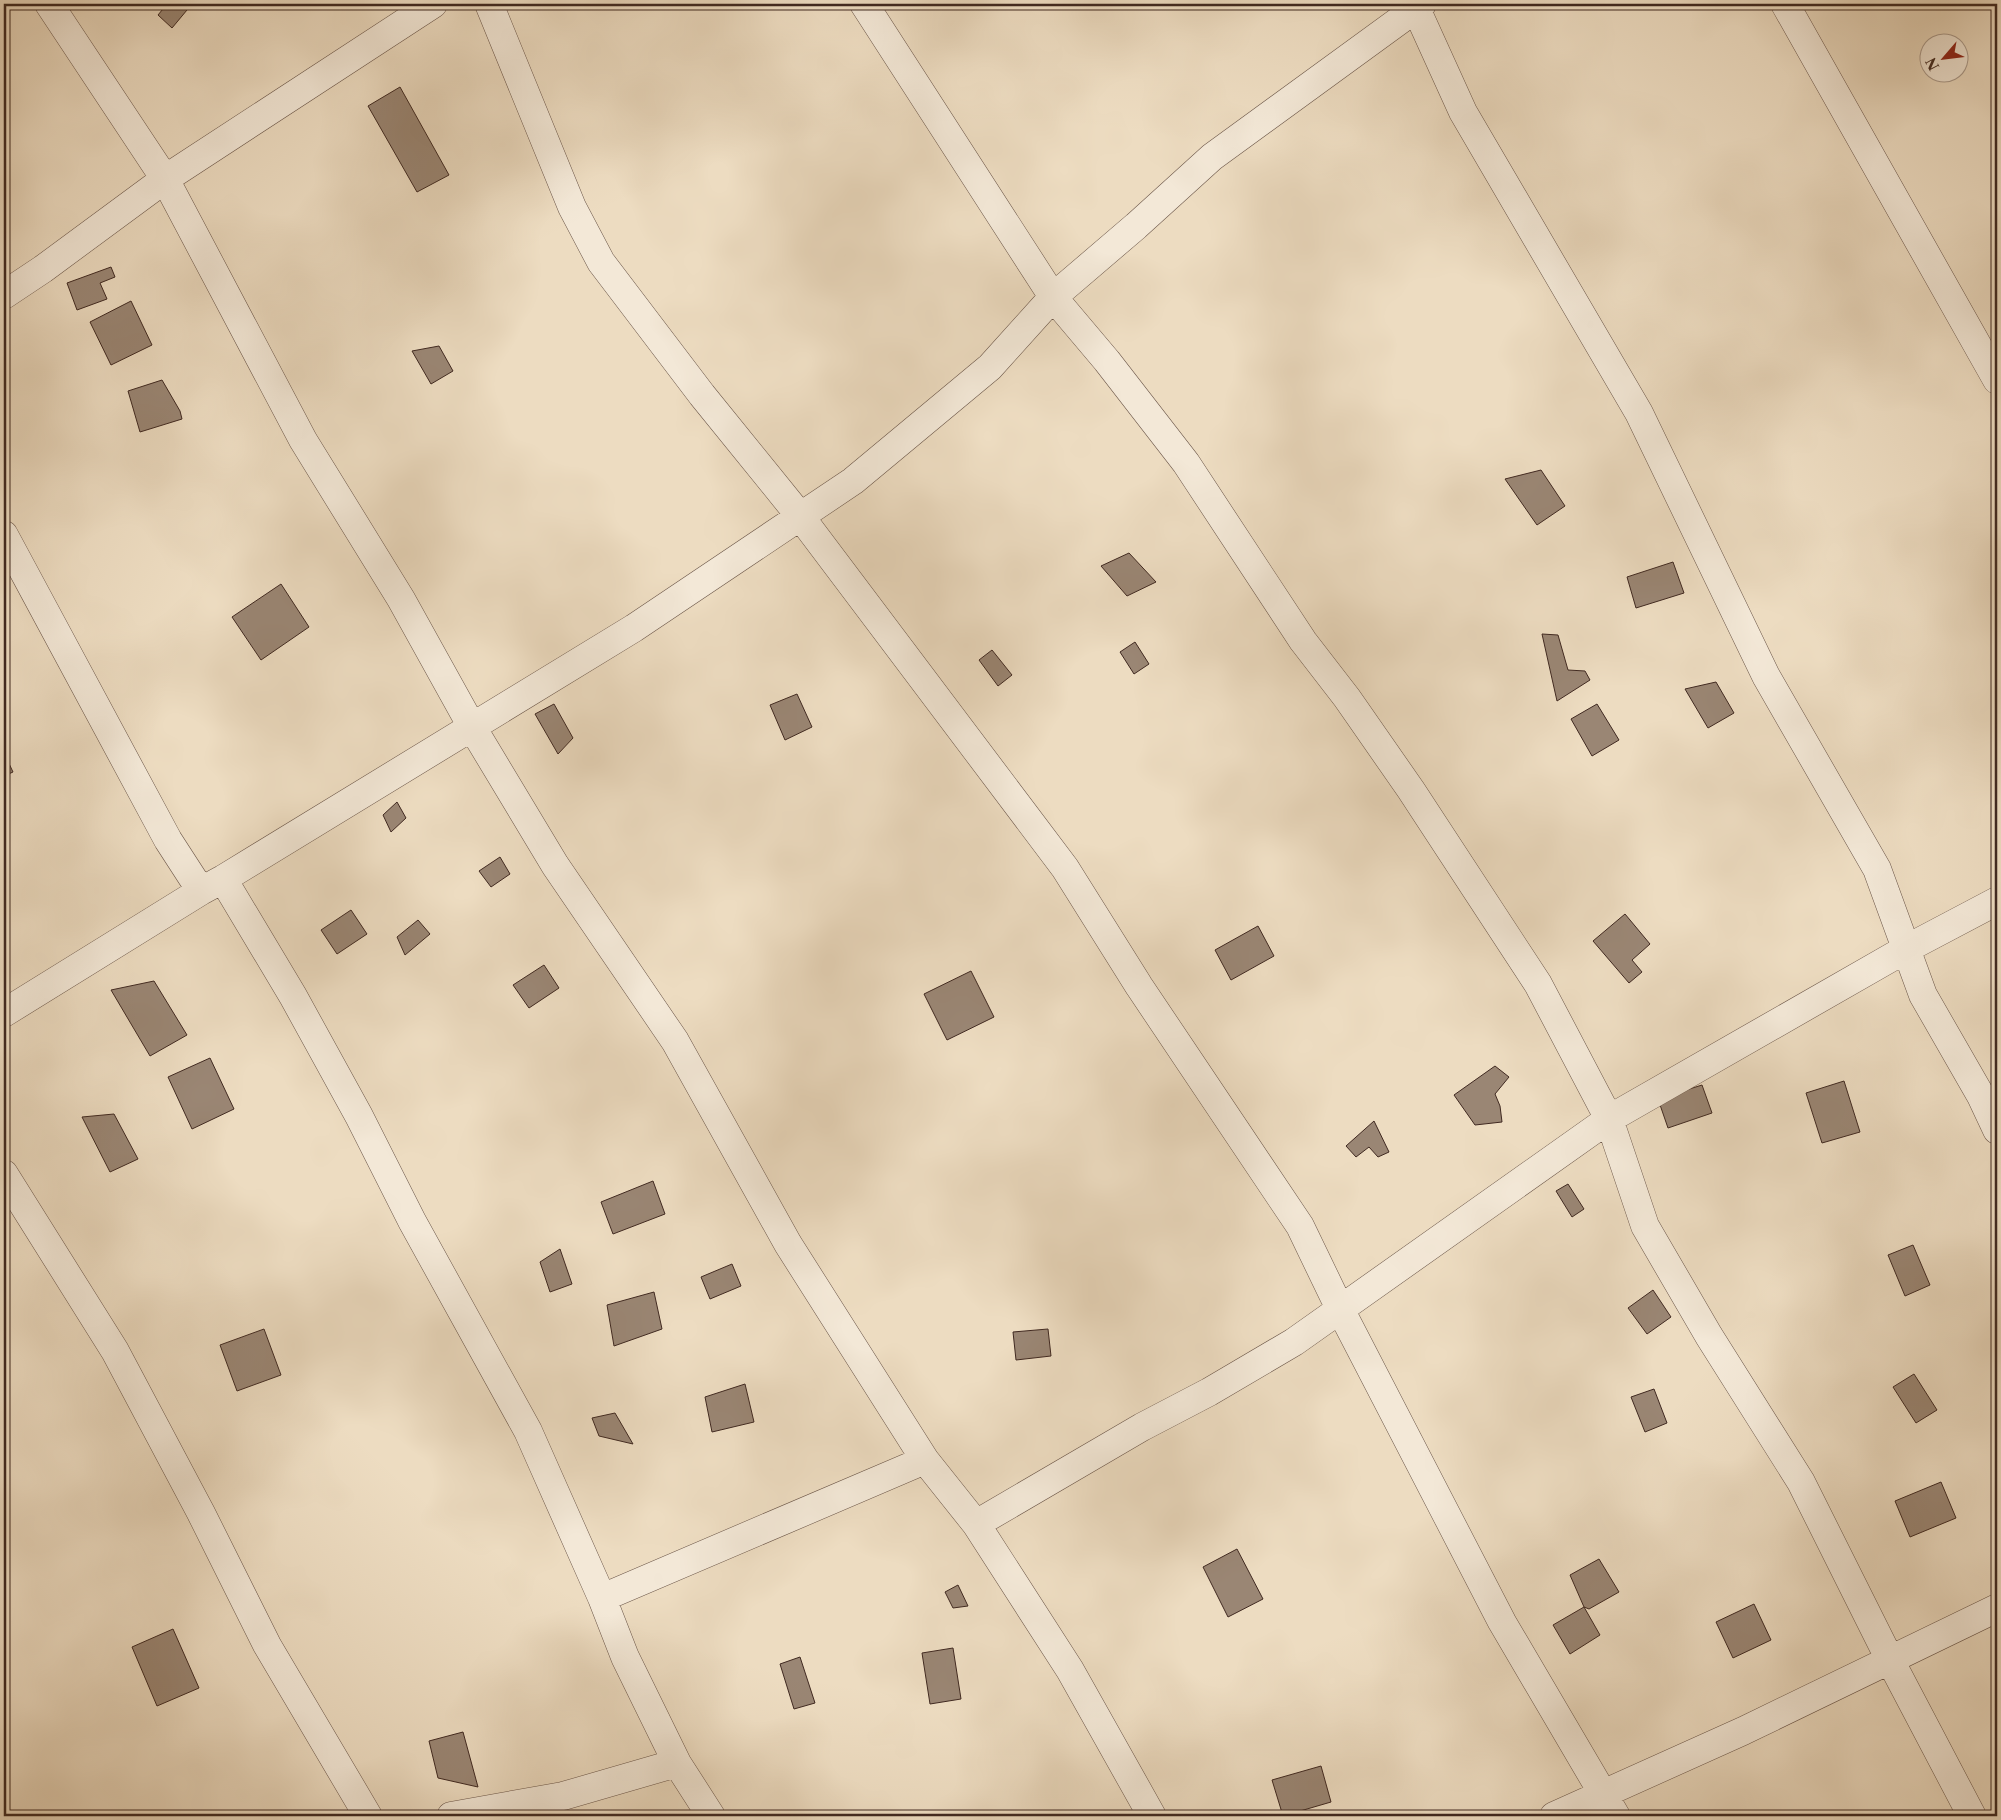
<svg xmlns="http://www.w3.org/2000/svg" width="2001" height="1820" font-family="'Libre Caslon Text',serif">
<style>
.building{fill:#9a8674;stroke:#402921}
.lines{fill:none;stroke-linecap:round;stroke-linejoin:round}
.street-casing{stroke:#6b5649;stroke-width:29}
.street{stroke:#f3e8d7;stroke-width:28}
</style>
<rect width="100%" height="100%" fill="#eddcc1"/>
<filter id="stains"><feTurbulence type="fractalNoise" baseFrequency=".004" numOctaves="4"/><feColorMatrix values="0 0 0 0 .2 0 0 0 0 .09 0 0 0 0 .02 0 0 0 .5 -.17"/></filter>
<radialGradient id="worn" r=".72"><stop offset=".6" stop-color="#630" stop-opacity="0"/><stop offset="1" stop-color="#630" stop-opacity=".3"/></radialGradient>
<path class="building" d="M167 4H192L172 28 158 15Z
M400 87 449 175 417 192 368 106Z
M111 267 115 277 100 283 107 299 77 310 67 283Z
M131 301 152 345 111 365 90 322Z
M439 346 453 371 431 384 412 351Z
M162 380 180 411 182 419 140 432 128 391Z
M1541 470 1565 506 1537 525 1505 479Z
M1129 553 1156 582 1127 596 1101 566Z
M1673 562 1684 593 1636 608 1627 577Z
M281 584 309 627 261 660 232 617Z
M1542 634 1558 635 1568 670 1585 671 1590 680 1557 701Z
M1135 642 1149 664 1134 674 1120 652Z
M992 650 1012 675 998 686 979 660Z
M1716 682 1734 713 1708 728 1685 689Z
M797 694 812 727 785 740 770 705Z
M554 704 573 738 558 754 535 714Z
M1597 704 1619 740 1592 756 1571 719Z
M4 753 13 772 4 776Z
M397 802 406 818 391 832 383 815Z
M500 857 510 874 491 887 479 871Z
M351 910 367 934 337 954 321 930Z
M1625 914 1650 944 1632 960 1642 972 1629 983 1593 941Z
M418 920 430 934 405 955 397 937Z
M1258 926 1274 956 1231 980 1215 950Z
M544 965 559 988 529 1008 513 985Z
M971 971 994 1017 947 1040 924 994Z
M154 981 187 1035 150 1056 111 990Z
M210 1058 234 1109 192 1129 168 1077Z
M1495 1066 1509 1077 1495 1094 1500 1106 1502 1122 1475 1125 1454 1095Z
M1844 1081 1860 1132 1822 1143 1806 1093Z
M1702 1085 1712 1113 1668 1128 1658 1099Z
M114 1114 138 1159 110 1172 82 1117Z
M1374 1121 1389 1152 1378 1157 1369 1147 1356 1157 1346 1146Z
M653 1181 665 1214 613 1234 601 1202Z
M1568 1184 1584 1209 1572 1217 1556 1191Z
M1913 1245 1930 1285 1905 1296 1888 1255Z
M560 1249 572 1284 550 1292 540 1262Z
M732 1264 741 1286 710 1299 701 1277Z
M1653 1290 1671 1317 1647 1334 1628 1308Z
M654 1292 662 1329 614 1346 607 1305Z
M264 1329 281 1375 237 1391 220 1345Z
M1048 1329 1051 1356 1016 1360 1013 1332Z
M1914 1374 1937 1410 1916 1423 1893 1387Z
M745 1384 754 1422 712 1432 705 1397Z
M1654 1389 1667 1423 1645 1432 1631 1397Z
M615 1413 633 1444 599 1436 592 1418Z
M1941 1482 1956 1518 1910 1537 1895 1501Z
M1237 1549 1263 1599 1228 1617 1203 1567Z
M1599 1559 1619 1592 1589 1609 1584 1607 1570 1575Z
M958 1585 968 1606 953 1608 945 1592Z
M1754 1604 1771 1640 1733 1658 1716 1622Z
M1584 1607 1600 1635 1570 1654 1553 1625Z
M173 1629 199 1688 157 1706 132 1647Z
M953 1648 961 1699 930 1704 922 1653Z
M800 1657 815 1703 794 1709 780 1664Z
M463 1732 478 1787 438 1778 429 1741Z
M1321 1766 1331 1802 1283 1816 1272 1780Z"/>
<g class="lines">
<g class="street-casing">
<path id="street" d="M49 4 165 179 303 440 401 599 472 727 555 865 675 1041 788 1244 925 1460 976 1524 1070 1670 1152 1816
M489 4 572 207 601 262 702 395 800 516 1065 868 1139 986 1300 1226 1340 1309 1502 1622 1616 1816
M864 4 1053 297 1107 361 1186 463 1303 641 1347 698 1411 790 1538 984 1609 1119 1645 1226 1709 1336 1801 1482 1890 1660 1972 1816
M1414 4 1463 112 1639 413 1766 676 1877 869 1923 995 1981 1096 1997 1130
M1785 4 1997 380
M4 295 43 269 165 179 433 4
M4 535 168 840 201 891
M223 879 293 996 359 1116 412 1221 528 1431 602 1598 625 1657 677 1763 711 1816
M4 1013 201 891 223 879 634 628 853 481 990 367 1053 297 1136 226 1212 157 1422 4
M4 1174 115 1351 201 1513 267 1645 368 1816
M976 1524 1142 1427 1209 1392 1294 1342 1609 1119 1906 949 1997 901
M602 1598 925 1460
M451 1816 563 1796 677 1763
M1554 1816 1743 1731 1997 1608"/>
</g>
<use href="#street" class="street"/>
</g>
<rect width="2001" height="1820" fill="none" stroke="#eddcc1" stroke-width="20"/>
<rect x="5" y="5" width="1991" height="1810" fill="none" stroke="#402921" stroke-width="2.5"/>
<rect x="10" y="10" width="1981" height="1800" fill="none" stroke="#402921"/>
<g transform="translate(1944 58) rotate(242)"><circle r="24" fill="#f3e8d7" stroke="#ab9c8e"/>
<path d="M0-4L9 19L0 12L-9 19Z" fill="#8f2418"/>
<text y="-8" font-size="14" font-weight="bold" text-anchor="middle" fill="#402921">N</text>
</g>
<rect width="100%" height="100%" filter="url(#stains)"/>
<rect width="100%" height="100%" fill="url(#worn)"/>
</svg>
